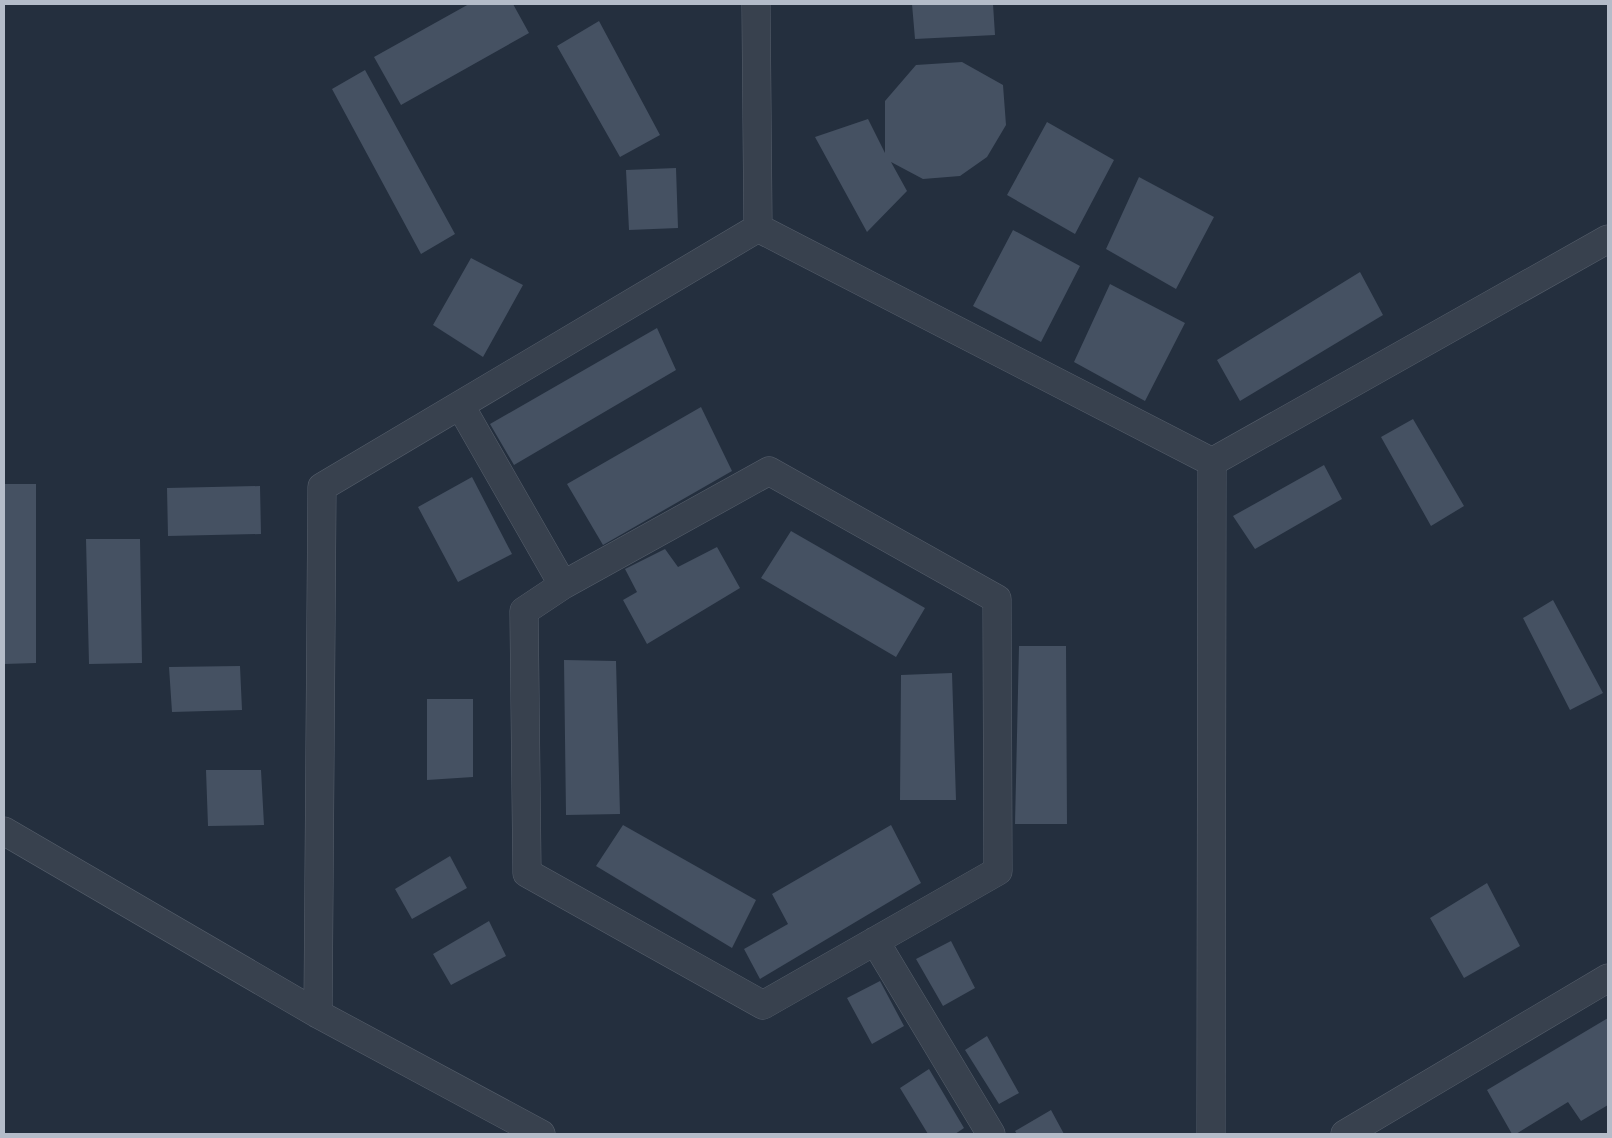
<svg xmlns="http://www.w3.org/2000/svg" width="1612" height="1138" font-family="Ubuntu,sans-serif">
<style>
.building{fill:#455162}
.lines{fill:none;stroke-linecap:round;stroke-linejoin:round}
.minor-casing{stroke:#565f6c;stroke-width:29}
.minor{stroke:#38414e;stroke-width:28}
</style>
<rect width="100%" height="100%" fill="#242f3e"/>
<path class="building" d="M469 4H513L529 33 401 105 374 57Z
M912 4H993L995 35 915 39Z
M599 21 660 135 620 157 557 46Z
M962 62 1003 85 1006 125 987 157 960 176 923 179 891 162 907 191 867 232 815 137 868 119 885 153V101L916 65Z
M365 70 455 234 421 254 332 89Z
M1047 122 1114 160 1075 234 1007 195Z
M676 168 678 228 629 230 626 170Z
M1139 177 1214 217 1176 289 1106 249Z
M1013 230 1080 266 1041 342 973 306Z
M471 258 523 285 483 357 433 325Z
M1360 272 1383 315 1240 401 1217 360Z
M1110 284 1185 323 1145 401 1074 362Z
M657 328 676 370 514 465 490 424Z
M701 407 732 471 603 545 567 484Z
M1413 419 1464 506 1431 526 1381 437Z
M1324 465 1342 499 1255 549 1233 516Z
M472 477 512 554 458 582 418 507Z
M4 484H36V663L4 664Z
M260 486 261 534 168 536 167 488Z
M791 531 925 608 896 657 761 578Z
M86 539H140L142 663 89 664Z
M717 547 740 588 647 644 623 600 637 592 625 569 665 549 678 567Z
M1553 600 1603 693 1570 710 1523 618Z
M1019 646H1066L1067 824H1015Z
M564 660 616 661 620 814 566 815Z
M240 666 242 710 172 712 169 667Z
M952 673 956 800H900L901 675Z
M427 699H473V777L427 780Z
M206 770H261L264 825 208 826Z
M623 825 756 900 732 948 596 866Z
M891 825 921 883 760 979 744 949 788 924 772 894Z
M450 856 467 888 412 919 395 889Z
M1487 883 1520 946 1464 978 1430 918Z
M489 921 506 956 451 985 433 954Z
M951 941 975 988 943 1006 916 959Z
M880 981 904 1026 872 1044 847 998Z
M1608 1018V1105L1581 1121 1568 1102 1516 1134H1512L1487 1090Z
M987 1036 1019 1093 999 1104 965 1050Z
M929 1069 964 1128 955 1134H928L900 1088Z
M1051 1110 1064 1134H1017L1015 1131Z"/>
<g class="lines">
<g class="minor-casing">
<path id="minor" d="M758 228 1212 462 1608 239
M460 405 563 585
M769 471 997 599 998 871 763 1005 527 873 524 611 563 585Z
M4 831 318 1014 541 1134
M875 941 991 1134
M318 1014 322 487 758 228 756 4
M1211 1134 1212 462
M1345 1134 1608 978"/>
</g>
<use href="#minor" class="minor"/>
</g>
<rect width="1612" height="1138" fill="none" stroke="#b4bcc9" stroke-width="10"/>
</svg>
